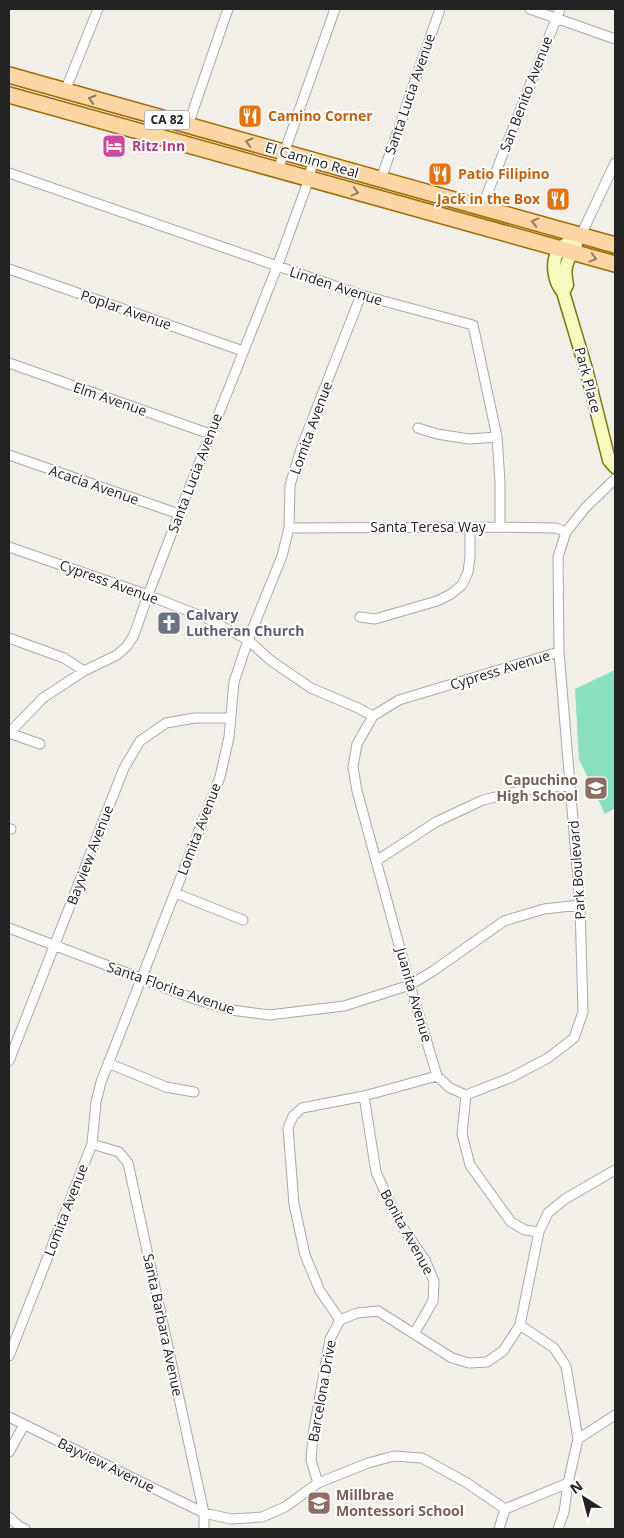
<svg xmlns="http://www.w3.org/2000/svg" width="624" height="1538" font-family="'Open Sans',sans-serif">
<style>
.pitch{fill:#88e0be}
.lines{fill:none;stroke-linecap:round;stroke-linejoin:round}
.street-casing{stroke:#a9a9a9;stroke-width:11}
.secondary-casing{stroke:#707d05;stroke-width:15}
.primary-casing{stroke:#a06b00;stroke-width:18}
.street{stroke:#fff;stroke-width:9}
.secondary{stroke:#f7fabf;stroke-width:12}
.primary{stroke:#fcd6a4;stroke-width:15}
.oneway{stroke:#8f7c63}
.labels{text-anchor:middle;stroke-width:4;stroke-linejoin:round;paint-order:stroke}
.shield{fill:#fff;stroke:#646464;stroke-width:1}
.shield-label{font-size:12px;font-weight:bold;fill:#222}
.street-label{font-size:14px;fill:#222;stroke:#fff}
.food-label{font-size:14px;font-weight:bold;fill:#c56008;stroke:#fff;text-anchor:start}
.hotel-label{font-size:14px;font-weight:bold;fill:#b23c85;stroke:#fff;text-anchor:start}
.worship-label{font-size:14px;font-weight:bold;fill:#5b616d;stroke:#fff;text-anchor:start}
.education-label{font-size:14px;font-weight:bold;fill:#785e54;stroke:#fff;text-anchor:end}
</style>
<rect width="100%" height="100%" fill="#f2efe9"/>
<path class="pitch" d="M615 670V808L605 814 579 759 575 689Z"/>
<g class="lines">
<g class="street-casing">
<path id="street" d="M530 9 615 39
M65 91 98 9
M188 125 228 9
M278 170 335 9
M9 173 361 295 473 325 497 437 500 482V527
M381 179 440 9
M482 207 560 9
M581 235 615 163
M9 269 243 351
M9 363 210 434
M418 428 437 434 469 439 497 437
M9 455 179 514
M289 528 500 527 556 528 566 532
M9 547 148 595 208 619 248 640 270 660 311 688 358 708 373 716 399 700 559 652
M360 617 375 619 437 601 451 594 462 585 468 572 470 557V527
M9 638 64 658 84 671
M373 716 357 744 353 767 357 791 410 985 437 1076 450 1088 466 1095 462 1134 470 1165 511 1222 525 1230 539 1232
M9 733 43 698 84 671 117 655 127 646 134 635 148 595 179 514 277 267 309 179 313 160
M9 733 40 744
M9 829H11
M376 861 436 822 483 800 525 790 571 785
M175 893 243 920
M9 928 195 999 231 1010 269 1015 344 1006 410 985 433 971 504 921 544 909 580 905
M9 1061 124 768 140 741 166 723 195 718H230
M108 1063 166 1087 194 1092
M466 1095 512 1077 548 1058 574 1038 583 1012 580 905 559 652 558 557 566 532 586 507 615 479
M364 1096 376 1172 390 1203 403 1228 425 1260 434 1281 433 1301 414 1334
M92 1144 119 1152 128 1163 204 1513V1529
M340 1320 320 1291 305 1255 294 1204 288 1128 293 1116 302 1108 364 1096 437 1076
M520 1325 554 1348 566 1366 578 1439 568 1483 564 1512 558 1529
M9 1356 92 1144 96 1102 101 1082 220 777 229 737 234 682 248 640 282 556 289 528 290 485 302 446 361 295
M9 1417 204 1513 231 1519 262 1517 285 1507 318 1483 368 1463 394 1456 422 1458 467 1483 505 1509
M578 1439 615 1415
M9 1452 24 1425
M318 1483 311 1460 313 1435 330 1339 340 1320 357 1313 378 1311 452 1358 469 1363 487 1362 503 1351 520 1325 539 1232 548 1213 565 1199 615 1170
M9 1517 19 1526 25 1529
M499 1529 505 1509 568 1483"/>
</g>
<g class="secondary-casing">
<path id="secondary" d="M581 235C575 239 562 244 558 251 551 263 554 282 563 292L586 369 609 460 615 467
M563 292 567 285C563 267 567 261 576 245"/>
</g>
<g class="primary-casing">
<path id="primary" d="M9 75 615 245
M9 95 615 264"/>
</g>
<use href="#street" class="street"/>
<use href="#secondary" class="secondary"/>
<use href="#primary" class="primary"/>
</g>
<defs><path id="oneway-chevron" d="M-2-3.5L2.5 0L-2 3.5" fill="none" stroke-width="1.6" stroke-linecap="round" stroke-linejoin="round" transform="scale(1.25)"/></defs>
<g class="oneway">
<use href="#oneway-chevron" transform="translate(92 99) rotate(-164)"/>
<use href="#oneway-chevron" transform="translate(249 142) rotate(-165)"/>
<use href="#oneway-chevron" transform="translate(355 192) rotate(15)"/>
<use href="#oneway-chevron" transform="translate(535 222) rotate(-165)"/>
<use href="#oneway-chevron" transform="translate(593 258) rotate(15)"/>
</g>
<defs>
<g id="restaurant-square" transform="scale(1.25)"><rect x="-9" y="-9" width="18" height="18" rx="4" fill="#e8710a" stroke="#fff"/><path d="M-5-6h1v4h1v-4h1v4h1v-4h1v5L-1.5 .5V6h-2V.5L-5-1ZM5-6V6H3V1.5H1.5Q1.5-4 5-6Z" fill="#fff"/></g>
<g id="hotel-square" transform="scale(1.25)"><rect x="-9" y="-9" width="18" height="18" rx="4" fill="#d1479c" stroke="#fff"/><path d="M-6-4.5h1.5V1H6V5H4.5V3h-9V5H-6ZM-4 0a1.8 1.8 0 1 1 3.6 0ZM.5 0V-2.5h3Q6-2.5 6 0Z" fill="#fff"/></g>
<g id="church-square" transform="scale(1.25)"><rect x="-9" y="-9" width="18" height="18" rx="4" fill="#6b7280" stroke="#fff"/><path d="M-1.2-6h2.4v3.5h3.3v2.4h-3.3V6h-2.4V-.1h-3.3v-2.4h3.3Z" fill="#fff"/></g>
<g id="school-square" transform="scale(1.25)"><rect x="-9" y="-9" width="18" height="18" rx="4" fill="#8d6e63" stroke="#fff"/><path d="M0-5L7-2L0 1L-7-2ZM-4 1L0 2.5L4 1V4Q0 6-4 4Z" fill="#fff"/></g>
</defs>
<g fill-rule="evenodd">
<use href="#restaurant-square" x="250" y="116"/>
<use href="#hotel-square" x="114" y="146"/>
<use href="#restaurant-square" x="440" y="174"/>
<use href="#restaurant-square" x="558" y="199"/>
<use href="#church-square" x="169" y="623"/>
<use href="#school-square" x="596" y="788"/>
<use href="#school-square" x="319" y="1503"/>
</g>
<g class="labels">
<rect class="shield" x="144.5" y="110.5" width="45" height="19" rx="4"/>
<g class="shield-label">
<text x="167" y="124">CA 82</text>
</g>
<g class="street-label">
<text transform="translate(410 94) rotate(-71)" y="5">Santa Lucia Avenue</text>
<text transform="translate(526 94) rotate(-69)" y="5">San Benito Avenue</text>
<text transform="translate(312 160) rotate(16)" y="5">El Camino Real</text>
<text transform="translate(336 286) rotate(18)" y="5">Linden Avenue</text>
<text transform="translate(126 310) rotate(19)" y="5">Poplar Avenue</text>
<text transform="translate(588 380) rotate(75)" y="5">Park Place</text>
<text transform="translate(110 399) rotate(19)" y="5">Elm Avenue</text>
<text transform="translate(311 428) rotate(-70)" y="5">Lomita Avenue</text>
<text transform="translate(195 473) rotate(-69)" y="5">Santa Lucia Avenue</text>
<text transform="translate(94 485) rotate(19)" y="5">Acacia Avenue</text>
<text x="428" y="532">Santa Teresa Way</text>
<text transform="translate(109 582) rotate(20)" y="5">Cypress Avenue</text>
<text transform="translate(500 670) rotate(-17)" y="5">Cypress Avenue</text>
<text transform="translate(199 829) rotate(-69)" y="5">Lomita Avenue</text>
<text transform="translate(90 855) rotate(-69)" y="5">Bayview Avenue</text>
<text transform="translate(577 870) rotate(-94)" y="5">Park Boulevard</text>
<text transform="translate(171 988) rotate(19)" y="5">Santa Florita Avenue</text>
<text transform="translate(414 995) rotate(74)" y="5">Juanita Avenue</text>
<text transform="translate(66 1210) rotate(-69)" y="5">Lomita Avenue</text>
<text transform="translate(407 1232) rotate(61)" y="5">Bonita Avenue</text>
<text transform="translate(163 1325) rotate(78)" y="5">Santa Barbara Avenue</text>
<text transform="translate(322 1391) rotate(-80)" y="5">Barcelona Drive</text>
<text transform="translate(106 1465) rotate(26)" y="5">Bayview Avenue</text>
</g>
<g class="food-label">
<text x="268" y="121">Camino Corner</text>
<text x="458" y="179">Patio Filipino</text>
<text x="540" y="204" text-anchor="end">Jack in the Box</text>
</g>
<g class="hotel-label">
<text x="132" y="151">Ritz Inn</text>
</g>
<g class="worship-label">
<text x="186" y="620">Calvary<tspan x="186" dy="16">Lutheran Church</tspan></text>
</g>
<g class="education-label">
<text x="578" y="785">Capuchino<tspan x="578" dy="16">High School</tspan></text>
<text x="336" y="1500" text-anchor="start">Millbrae<tspan x="336" dy="16">Montessori School</tspan></text>
</g>
</g>
<rect width="624" height="1538" fill="none" stroke="#222222" stroke-width="20"/>
<g transform="translate(584 1498) rotate(324)" stroke="#ffffff" stroke-width="4" paint-order="stroke">
<path d="M0-4L9 19L0 12L-9 19Z" fill="#222222"/>
<text y="-8" font-size="14" font-weight="bold" text-anchor="middle" fill="#222222">N</text>
</g>
</svg>
